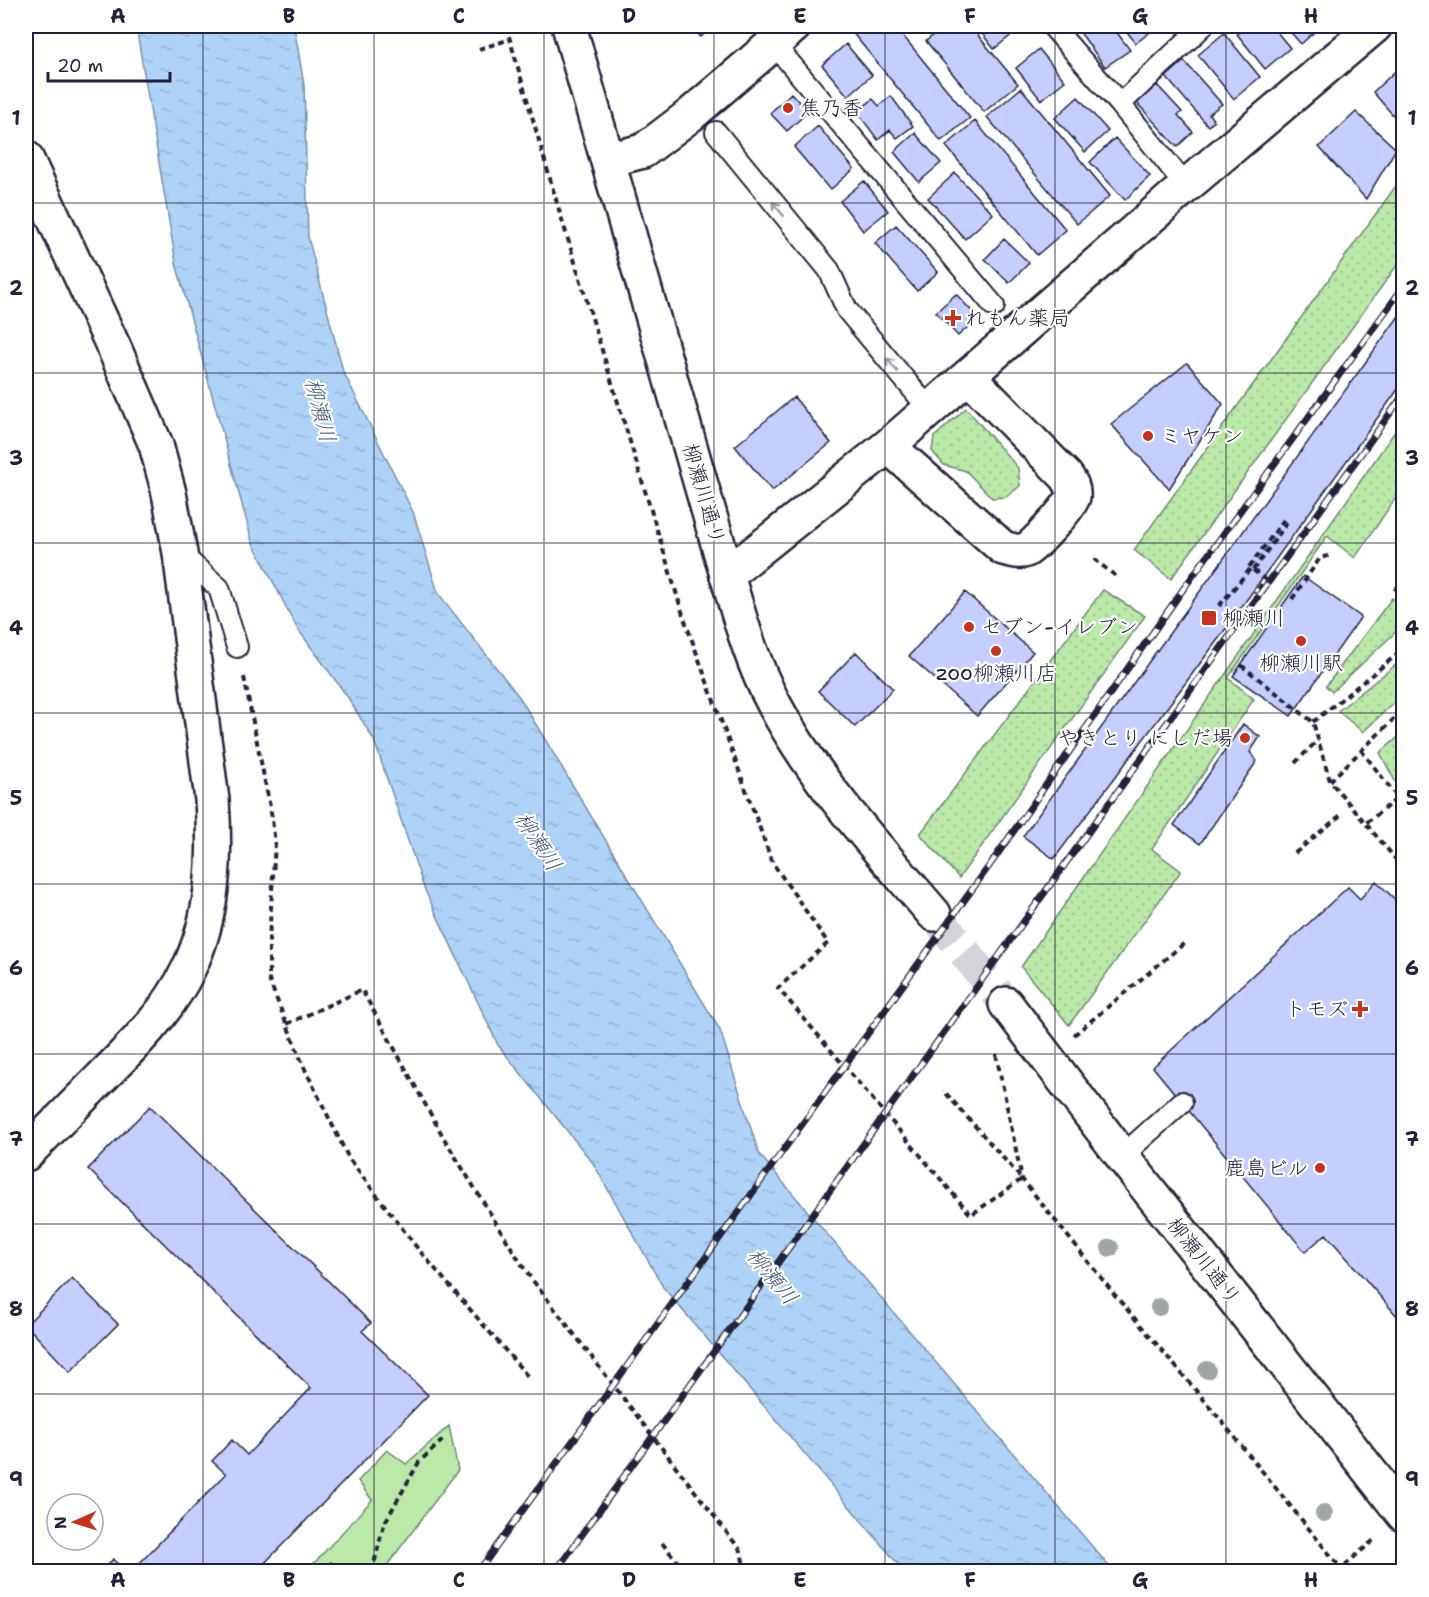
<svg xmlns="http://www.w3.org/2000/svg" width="1429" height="1597" font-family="'Shantell Sans','Klee One',sans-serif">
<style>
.grass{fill:url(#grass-dots);stroke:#6e8672;stroke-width:1.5}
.park{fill:#bae9a8;stroke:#6e8672;stroke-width:1.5}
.water{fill:url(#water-ripples);stroke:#778cac;stroke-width:1.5}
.building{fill:#c6cdff;stroke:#22223b;stroke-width:1.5}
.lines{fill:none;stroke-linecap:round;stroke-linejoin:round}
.secondary-tunnel{stroke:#d3d3d8;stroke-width:33;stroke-dasharray:33 16;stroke-linecap:butt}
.lane-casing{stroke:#22223b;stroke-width:24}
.street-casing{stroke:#22223b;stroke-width:38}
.secondary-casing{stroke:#22223b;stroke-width:38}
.path{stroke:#22223b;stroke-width:4;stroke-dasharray:6 4.5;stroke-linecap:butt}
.lane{stroke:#fff;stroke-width:20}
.street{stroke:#fff;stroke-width:33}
.secondary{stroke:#fff;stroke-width:33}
.rail-casing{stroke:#22223b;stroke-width:7}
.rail{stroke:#fff;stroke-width:4.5;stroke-dasharray:14;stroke-linecap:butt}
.tree{fill:#9fa6a5}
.oneway{stroke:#9c9ca7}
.grid{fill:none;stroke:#22223b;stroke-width:1.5;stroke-opacity:0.55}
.poi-dot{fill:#c8321e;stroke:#fff;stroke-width:2}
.labels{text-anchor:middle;stroke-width:4.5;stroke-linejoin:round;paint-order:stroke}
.poi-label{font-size:21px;fill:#22223b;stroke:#fff;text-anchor:start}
.street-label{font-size:21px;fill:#22223b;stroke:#fff}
.water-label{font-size:22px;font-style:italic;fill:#4c5773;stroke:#fff}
.neatline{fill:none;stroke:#22223b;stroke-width:2}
.grid-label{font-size:20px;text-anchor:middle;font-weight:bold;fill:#22223b}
</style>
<defs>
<pattern id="grass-dots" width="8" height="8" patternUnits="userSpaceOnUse" patternTransform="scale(1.5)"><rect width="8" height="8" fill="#bae9a8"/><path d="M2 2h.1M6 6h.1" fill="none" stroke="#a0c892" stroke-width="1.8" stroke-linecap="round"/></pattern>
<pattern id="water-ripples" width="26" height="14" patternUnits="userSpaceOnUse" patternTransform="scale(1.5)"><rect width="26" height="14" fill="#afd3f7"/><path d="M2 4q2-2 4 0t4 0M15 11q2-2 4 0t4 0" fill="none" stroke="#96b5d5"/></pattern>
</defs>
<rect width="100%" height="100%" fill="#fff"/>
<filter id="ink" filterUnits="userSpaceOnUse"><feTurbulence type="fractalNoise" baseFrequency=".0167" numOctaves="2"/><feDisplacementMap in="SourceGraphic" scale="12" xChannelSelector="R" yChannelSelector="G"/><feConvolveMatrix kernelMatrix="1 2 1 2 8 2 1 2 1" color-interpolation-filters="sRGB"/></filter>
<g filter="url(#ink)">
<path class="grass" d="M1403 176V257L1171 579 1134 550Z
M966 408 1018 468 1020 486 1006 497 992 498 966 471 944 465 932 451 934 437Z
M1403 420V487L1355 558 1327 536 1228 678 1254 699 1152 849 1181 871 1069 1025 1021 967Z
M1103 590 1145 616 959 878 920 834Z
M1392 598 1403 609V625L1332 692 1326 686Z
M1403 659V694L1363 732 1338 711Z
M1403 733V749L1400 752 1403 757V796L1380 753Z"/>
<path class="park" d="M449 1426 458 1470 383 1571 306 1572 372 1500 358 1481 387 1450 406 1464Z"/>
<path class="water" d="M136 26H294L304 85 308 237 343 371 413 512 438 593 520 698 720 1030 759 1154 1113 1571H904L663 1287 593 1163 498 1045 424 888 374 740 347 696 297 628 252 541 176 263Z"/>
<path class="building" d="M689 26H712L701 37Z
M859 26H895L970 118 941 141 852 32Z
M944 26H970L1018 84 984 112 926 41Z
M976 26H1017L1019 29 994 49Z
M1081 26H1112L1130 50 1105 67 1077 28Z
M1122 26H1158L1136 43Z
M1247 26H1272L1290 48 1265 69 1237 34Z
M1285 26H1321L1301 44Z
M1224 33 1260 77 1234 99 1198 55Z
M846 44 872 75 848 96 822 65Z
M1039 49 1065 81 1041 100 1016 68Z
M1184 61 1222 104 1209 114 1214 121 1208 126 1166 77Z
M1404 63V128L1373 92Z
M1157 85 1182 112 1178 115 1193 132 1177 147 1137 103Z
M1021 88 1110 196 1077 224 987 117Z
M791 93 808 112 787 131 770 113Z
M891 96 913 126 897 138 890 130 878 140 857 112 873 99 879 106Z
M1078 97 1108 131 1085 152 1055 118Z
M1356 112 1396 149 1366 199 1319 147Z
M975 121 1066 230 1037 255 946 146Z
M818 126 854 169 830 190 794 147Z
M915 133 941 163 919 182 894 152Z
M1115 138 1150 176 1125 200 1090 162Z
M955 173 993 214 965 239 928 198Z
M864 181 888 211 863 231 840 201Z
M896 225 938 272 917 291 875 243Z
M1004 239 1029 263 1009 283 985 259Z
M956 294 978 318 958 336 936 312Z
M1404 309V381L1222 634 1054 859 1023 836Z
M1187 363 1223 404 1169 489 1111 424Z
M794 397 831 443 772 491 735 446Z
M1303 576 1361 617 1291 716 1233 676Z
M1404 577V596L1394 589Z
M965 592 1033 652 977 716 909 656Z
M856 652 893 689 855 727 818 691Z
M1243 724 1260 737 1250 752 1257 761 1200 844 1174 825Z
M1376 881 1404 908V1324L1326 1234 1305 1252 1153 1067 1348 887 1360 899Z
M150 1106 371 1323 362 1331 428 1395 256 1572H131L226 1474 212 1461 232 1440 247 1455 311 1388 88 1169Z
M72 1278 118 1324 70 1372 26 1325Z
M113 1559 125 1572H102Z
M331 1562 341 1572H321Z"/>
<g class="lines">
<path class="secondary-tunnel" d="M934 914 1006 1004"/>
<g class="lane-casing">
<path id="lane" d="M1052 26 1120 104 1186 186
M773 43 994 306
M1120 104 1203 26
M716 132 829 270 847 310 930 410
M180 553 219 588 237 647
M1122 1156 1182 1102"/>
</g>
<g class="street-casing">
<path id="street" d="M608 160 643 151 689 116 794 26
M888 446 1003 548C1011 550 1019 553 1026 550 1035 545 1071 506 1073 497 1074 488 1071 483 1066 476L968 376
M727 575 888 446 1186 186 1375 26"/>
</g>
<g class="secondary-casing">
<path id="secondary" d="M569 26 727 575C740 619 752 663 774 704 815 782 877 847 934 914
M26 158 115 350 156 445 169 493 180 553 212 800C216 857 214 917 188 970 169 1010 137 1042 106 1073 79 1100 53 1127 26 1154
M1006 1004 1122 1156 1404 1515"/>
</g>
<path class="path" d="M506 26 559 210 684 618 772 862 828 943 778 988 971 1215 1022 1179 943 1090
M479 49 511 39
M1094 559 1118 578
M1249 567 1286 517
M1253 570 1289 520
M1253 570 1265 579 1255 594
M1292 599 1320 558 1331 555
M1219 606 1251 568
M1241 665 1313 722 1330 781 1404 869
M244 677 271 812 275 843 269 939V980L303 1065 349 1159 418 1249 530 1379
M1313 722 1404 649
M1361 750 1398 798 1366 823
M1295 763 1318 740
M1330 781 1404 709
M1295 853 1342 814
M1398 863 1404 857
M287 1024 362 990 445 1140 527 1273 741 1551 745 1572
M1074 1035 1187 941
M996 1054 1022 1179 1114 1294 1210 1407 1344 1572
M662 1543 686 1572
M372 1572 384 1524 419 1462 445 1438
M1337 1572 1375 1539"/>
<use href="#lane" class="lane"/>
<use href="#street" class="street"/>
<use href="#secondary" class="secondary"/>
<g class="rail-casing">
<path id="rail" d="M478 1572 992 862 1184 588 1404 286
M555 1572 1404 394"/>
</g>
<use href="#rail" class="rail"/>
</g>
<g class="tree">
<circle cx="1110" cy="1248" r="9"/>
<circle cx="1159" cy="1307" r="9"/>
<circle cx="1207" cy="1370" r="9"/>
<circle cx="1324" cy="1513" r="9"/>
</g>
<defs><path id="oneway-shaft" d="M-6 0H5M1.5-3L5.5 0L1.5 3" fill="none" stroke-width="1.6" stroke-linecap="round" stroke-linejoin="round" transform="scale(1.5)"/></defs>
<g class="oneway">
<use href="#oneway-shaft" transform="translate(778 209) rotate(-130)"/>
<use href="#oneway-shaft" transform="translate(892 365) rotate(-130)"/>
</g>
</g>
<path class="grid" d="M203 26V1572M374 26V1572M544 26V1572M714 26V1572M885 26V1572M1055 26V1572M1226 26V1572M26 203H1404M26 373H1404M26 543H1404M26 713H1404M26 884H1404M26 1054H1404M26 1224H1404M26 1394H1404"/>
<g class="poi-dot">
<circle cx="788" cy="108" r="6"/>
<path d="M950 309h6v6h6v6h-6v6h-6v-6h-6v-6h6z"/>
<circle cx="1148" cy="436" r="6"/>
<rect x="1201" y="610" width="16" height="16" rx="3"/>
<circle cx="969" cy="627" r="6"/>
<circle cx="1301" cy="641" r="6"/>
<circle cx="996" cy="651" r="6"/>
<circle cx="1245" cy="738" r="6"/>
<path d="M1357 1000h6v6h6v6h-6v6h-6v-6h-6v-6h6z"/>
<circle cx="1320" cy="1168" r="6"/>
</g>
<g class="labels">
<g class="poi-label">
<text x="800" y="115">焦乃香</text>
<text x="965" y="325">れもん薬局</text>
<text x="1160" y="443">ミヤケン</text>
<text x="1222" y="625">柳瀬川</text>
<text x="981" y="634">セブン-イレブン</text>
<text x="1301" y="670" text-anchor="middle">柳瀬川駅</text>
<text x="996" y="680" text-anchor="middle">zoo柳瀬川店</text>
<text x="1233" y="745" text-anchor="end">やきとり にしだ場</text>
<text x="1348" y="1016" text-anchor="end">トモズ</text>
<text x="1308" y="1175" text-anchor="end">鹿島ビル</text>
</g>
<g class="street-label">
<text transform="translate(704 494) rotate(74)" y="7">柳瀬川通り</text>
<text transform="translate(1204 1261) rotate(52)" y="7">柳瀬川通り</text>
</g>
<g class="water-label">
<text transform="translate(321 410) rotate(76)" y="8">柳瀬川</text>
<text transform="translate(539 841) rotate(57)" y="8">柳瀬川</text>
<text transform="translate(773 1276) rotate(51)" y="8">柳瀬川</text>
</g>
</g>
<rect width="1429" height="1597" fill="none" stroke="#fff" stroke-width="66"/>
<g transform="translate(75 1522) rotate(267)"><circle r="28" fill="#ffffff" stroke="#a7a7b1" stroke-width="1.5"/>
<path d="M0-4.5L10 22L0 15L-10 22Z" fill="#c8321e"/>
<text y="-9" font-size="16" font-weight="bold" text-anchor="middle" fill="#22223b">N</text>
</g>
<path d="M48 72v9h122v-9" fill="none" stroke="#22223b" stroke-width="3"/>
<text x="57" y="72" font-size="18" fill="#22223b" stroke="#ffffff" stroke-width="4.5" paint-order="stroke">20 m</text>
<rect x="33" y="33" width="1363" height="1531" class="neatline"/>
<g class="grid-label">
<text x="118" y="23">A</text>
<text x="289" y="23">B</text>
<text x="459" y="23">C</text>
<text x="629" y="23">D</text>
<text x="800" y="23">E</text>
<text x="970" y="23">F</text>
<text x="1140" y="23">G</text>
<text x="1311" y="23">H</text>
<text x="16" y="125">1</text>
<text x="1412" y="125">1</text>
<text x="16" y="295">2</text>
<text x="1412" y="295">2</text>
<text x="16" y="465">3</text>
<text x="1412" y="465">3</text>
<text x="16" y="635">4</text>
<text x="1412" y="635">4</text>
<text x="16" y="805">5</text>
<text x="1412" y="805">5</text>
<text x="16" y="975">6</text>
<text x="1412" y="975">6</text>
<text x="16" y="1146">7</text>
<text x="1412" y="1146">7</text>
<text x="16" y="1316">8</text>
<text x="1412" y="1316">8</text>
<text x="16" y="1486">9</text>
<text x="1412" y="1486">9</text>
<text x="118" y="1587">A</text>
<text x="289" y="1587">B</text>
<text x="459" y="1587">C</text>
<text x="629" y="1587">D</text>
<text x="800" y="1587">E</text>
<text x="970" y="1587">F</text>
<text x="1140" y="1587">G</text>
<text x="1311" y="1587">H</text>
</g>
</svg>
